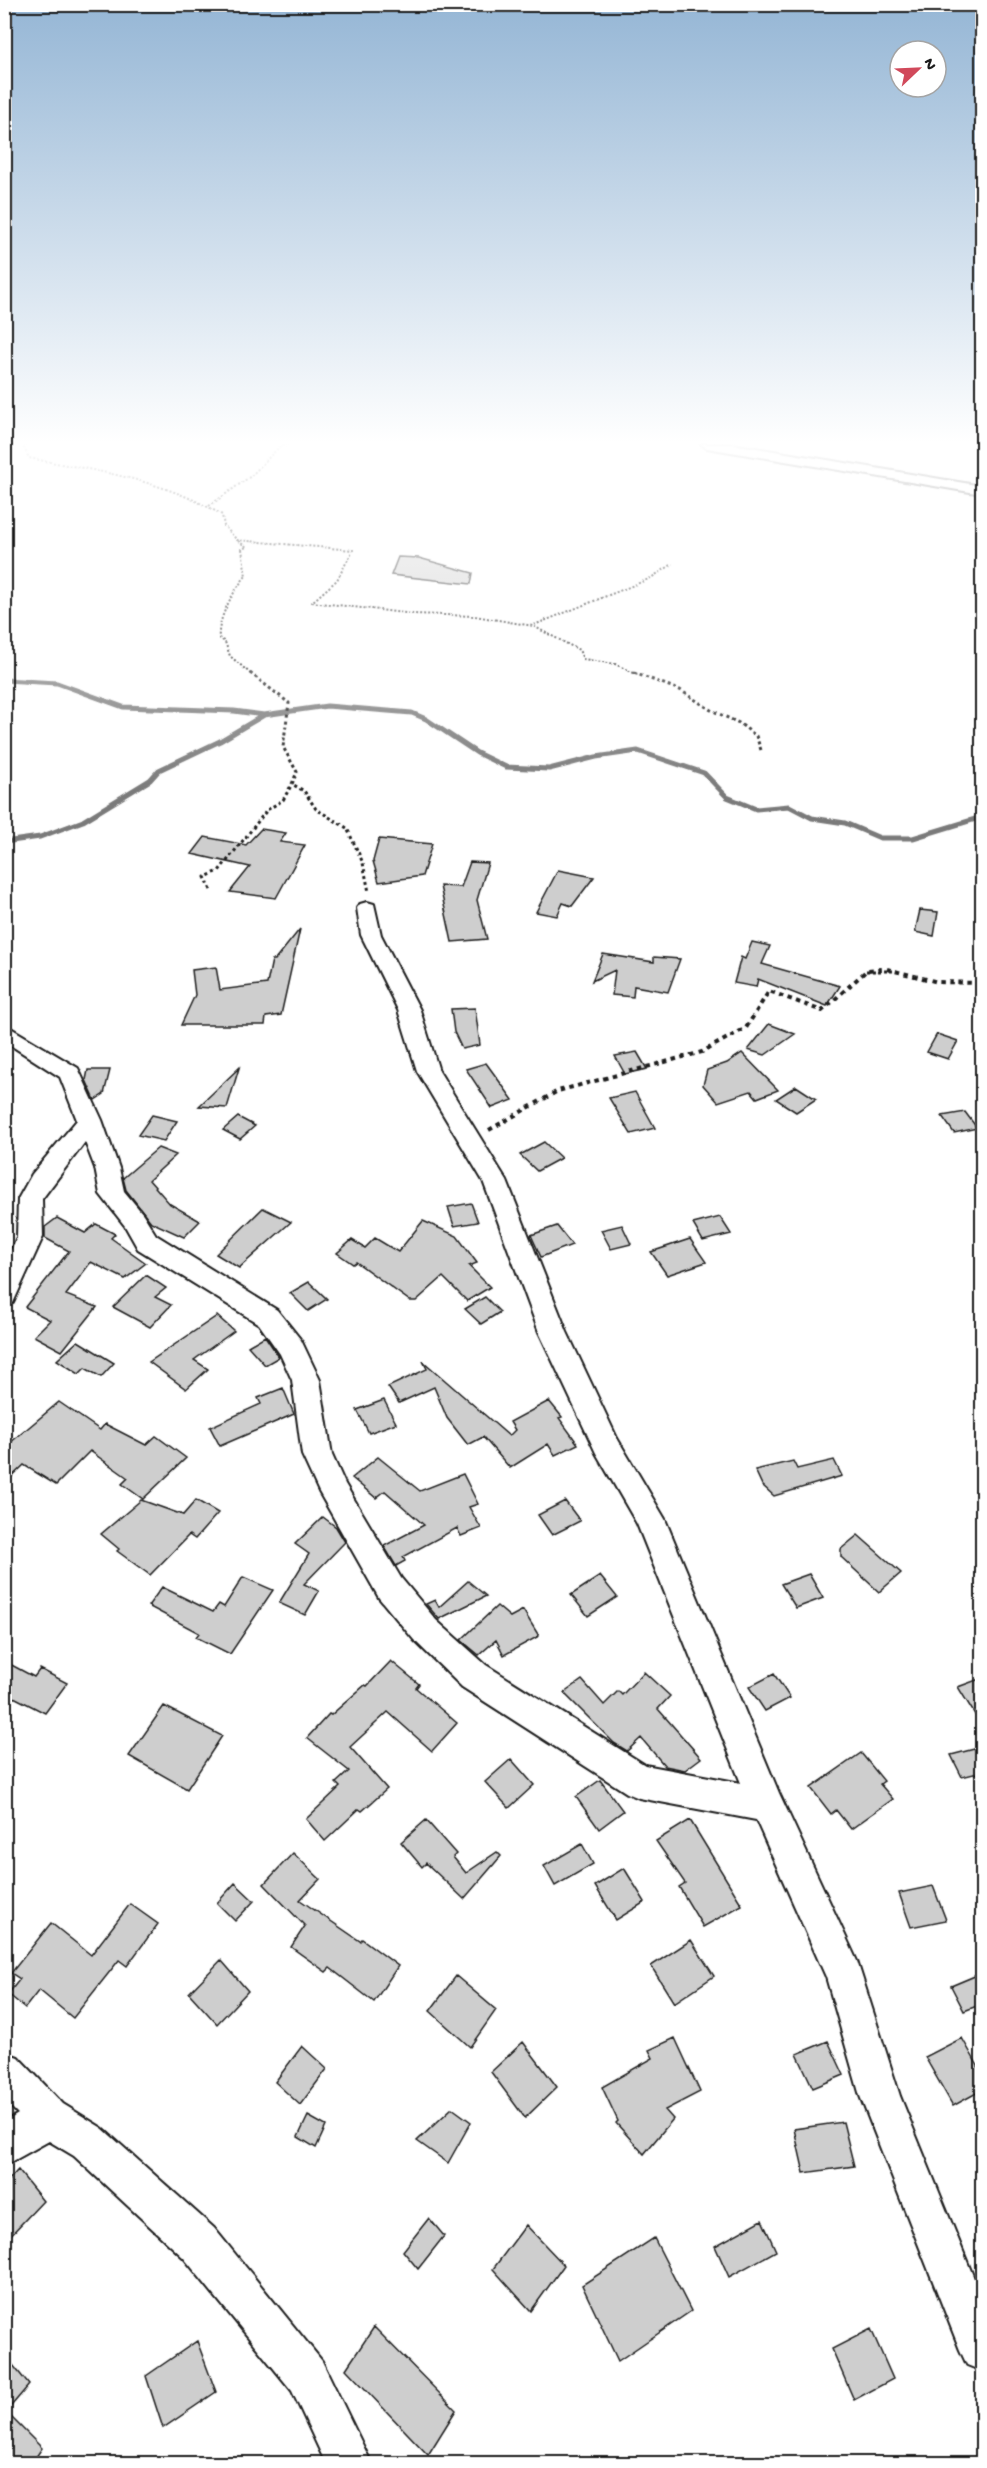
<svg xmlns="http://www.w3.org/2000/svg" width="987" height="2468" font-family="'Gochi Hand',sans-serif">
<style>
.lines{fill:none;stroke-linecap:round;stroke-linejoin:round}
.stream{stroke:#7a7a7a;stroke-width:5}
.building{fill:#cecece;stroke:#1c1c1c;stroke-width:1.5}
.minor-casing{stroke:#1c1c1c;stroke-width:4}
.path-far2{stroke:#1c1c1c;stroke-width:2;stroke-dasharray:2 2;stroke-linecap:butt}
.path-far1{stroke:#1c1c1c;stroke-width:3;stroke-dasharray:3 3;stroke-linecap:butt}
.path{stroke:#1c1c1c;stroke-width:4;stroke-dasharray:4.5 4.5;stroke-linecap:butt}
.minor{fill:#fff;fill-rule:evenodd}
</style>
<rect width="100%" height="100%" fill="#fff"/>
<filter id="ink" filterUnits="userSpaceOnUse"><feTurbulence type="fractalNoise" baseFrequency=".0167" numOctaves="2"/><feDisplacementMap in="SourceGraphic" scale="12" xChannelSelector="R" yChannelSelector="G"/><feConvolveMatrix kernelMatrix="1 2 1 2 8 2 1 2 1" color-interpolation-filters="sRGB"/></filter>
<g filter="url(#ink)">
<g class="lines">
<path class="stream" d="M4 680 57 683 123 707 234 711 264 715 327 706 412 713 426 719 477 753 506 767 549 769 596 757 638 751 704 773 727 797 756 809 789 806 812 818 845 823 880 838H913L982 817
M4 842 40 837 83 821 150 780 159 770 220 741 264 715"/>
</g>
<path class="building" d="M398 557 419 558 473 573 471 584 391 575Z
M261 829 286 833 280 842 305 845 276 898 230 892 250 867 192 854 205 837 246 845Z
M379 839 432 844 422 876 379 882 373 861Z
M470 862 488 863 477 900 487 939 452 942 440 886 461 887Z
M558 870 594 877 572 906 563 903 557 916 536 912Z
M920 910 938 912 934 936 915 932Z
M300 929 281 1015 266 1017 265 1025H181L195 995 192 970 216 967 220 990 267 984 272 960H275Z
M752 942 770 946 762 964 840 986 827 1006 758 979 756 987 734 983 741 957 745 959Z
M603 954 654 962V957L680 959 668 992 634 986 633 997 612 995 615 970 592 981Z
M475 1008 480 1045 462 1049 454 1032 451 1009Z
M769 1024 795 1034 765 1055 748 1050Z
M937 1034 958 1041 948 1059 927 1052Z
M637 1052 647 1069 625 1074 615 1056Z
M742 1053 778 1090 757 1098 751 1091 718 1102 703 1085 707 1070 727 1063Z
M486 1063 513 1100 492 1108 466 1069Z
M239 1068 227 1108 199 1106Z
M88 1070H110L104 1094 95 1100 86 1080Z
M796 1086 816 1099 796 1112 776 1099Z
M635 1092 655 1128 631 1134 609 1098Z
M965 1112 977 1128 954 1133 942 1116Z
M152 1115 177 1121 164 1141 138 1135Z
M238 1117 255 1126 240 1139 223 1130Z
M544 1142 561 1158 537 1171 520 1155Z
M158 1148 176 1155 149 1180 170 1204 200 1221 184 1237 151 1222 126 1190 123 1178Z
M471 1203 478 1222 454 1226 448 1207Z
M263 1208 291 1222 239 1268 216 1254Z
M720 1217 731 1234 703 1241 693 1224Z
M57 1218 85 1233 96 1224 115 1234 111 1238 146 1263 125 1279 91 1262 66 1295 97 1307 62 1351 34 1336 50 1320 25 1307 69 1251 45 1238V1227Z
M423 1221 457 1236 477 1263 469 1266 490 1287 467 1301 443 1277 416 1301H410L356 1262 353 1264 337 1253 352 1240 365 1248 375 1238 398 1252Z
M622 1225 631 1244 611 1249 601 1230Z
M557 1226 572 1245 541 1257 531 1235Z
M690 1239 706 1262 667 1275 651 1252Z
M146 1275 166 1288 155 1297 171 1305 150 1327 113 1307Z
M309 1282 327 1299 308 1311 290 1293Z
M485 1297 500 1312 481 1324 465 1309Z
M217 1316 234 1331 194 1360 208 1369 186 1389 149 1362Z
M265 1336 279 1357 265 1365 248 1346Z
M78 1341 114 1363 101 1377 85 1368 79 1374 57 1360Z
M423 1361 509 1436 515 1430 510 1422 549 1401 562 1417 559 1418 578 1444 555 1455 548 1444 510 1468 483 1437 468 1445 447 1418 434 1387 399 1403 388 1387 427 1369Z
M283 1388 294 1414 220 1446 210 1427 261 1404 258 1398Z
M384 1400 396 1423 369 1433 357 1410Z
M59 1402 100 1430 105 1424 146 1445 156 1436 186 1458 143 1499 122 1484 128 1478 90 1451 56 1485 24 1465 4 1484V1448Z
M378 1457 420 1491 463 1474 478 1504 469 1507 481 1528 461 1536 457 1528 403 1557 405 1561 396 1566 384 1546 424 1525 385 1491 376 1498 352 1478Z
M834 1460 842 1476 774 1496 762 1485 755 1470 793 1461 797 1469Z
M141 1500 183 1515 196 1500 218 1513 195 1539 189 1535 150 1575 117 1551 119 1549 101 1534Z
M565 1501 580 1521 552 1535 538 1515Z
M323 1517 336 1527 345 1542 304 1584 319 1591 305 1615 279 1603 309 1554 295 1544Z
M858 1535 901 1573 879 1592 841 1557V1549Z
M809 1574 823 1598 796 1608 781 1584Z
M600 1576 617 1597 588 1616 571 1595Z
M243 1577 273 1590 230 1654 196 1637 199 1633 148 1606 162 1587 213 1612 219 1604 224 1607Z
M468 1581 486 1596 439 1619 426 1604 435 1600 439 1607Z
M497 1606 510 1617 523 1610 539 1636 504 1655 496 1640 479 1655 461 1640Z
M4 1661 34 1677 40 1669 67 1683 45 1713 4 1692Z
M391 1661 419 1684 416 1688 457 1723 432 1751 388 1712 350 1747 387 1789 362 1811 359 1809 325 1841 306 1819 340 1787 336 1783 349 1771 307 1738 329 1714 331 1715 365 1685 367 1686Z
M644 1672 670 1696 658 1709 701 1758 685 1770 665 1766 641 1738 627 1751 614 1743 564 1693 582 1680 604 1705 618 1691 622 1695Z
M774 1674 790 1698 765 1711 749 1687Z
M982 1678V1726L958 1687Z
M164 1706 222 1736 187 1789 129 1756Z
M982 1747V1772L962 1777 951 1755Z
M861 1753 884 1781 880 1784 893 1799 851 1829 836 1810 831 1814 811 1788Z
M511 1759 534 1785 509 1808 485 1782Z
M600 1780 623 1811 599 1829 576 1797Z
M426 1820 456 1854 453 1857 466 1873 497 1852 501 1856 464 1899 426 1863 422 1867 401 1842Z
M690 1820 742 1905 703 1927 679 1887 685 1883 656 1841Z
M582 1844 593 1864 555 1886 544 1866Z
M293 1853 320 1879 300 1900 360 1941 362 1939 398 1966 374 2002 330 1968 326 1972 291 1947 305 1926 264 1884Z
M624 1868 645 1902 616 1920 595 1886Z
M235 1883 254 1901 235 1921 217 1903Z
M933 1886 946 1920 911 1927 899 1893Z
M130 1904 158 1924 127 1966 119 1960 73 2018 39 1990 25 2008 8 1994 20 1979 11 1973 51 1923 91 1955Z
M691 1940 714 1976 674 2003 651 1966Z
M221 1960 248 1991 217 2024 189 1993Z
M982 1973V2004L964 2011 951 1986Z
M456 1976 496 2010 470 2047 430 2011Z
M675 2038 700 2092 665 2110 673 2119 644 2154 616 2123 618 2121 602 2087 653 2058 649 2050Z
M962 2038 982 2073V2090L953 2106 925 2057Z
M828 2041 844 2075 813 2088 797 2054Z
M523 2042 557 2087 525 2118 491 2072Z
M302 2046 327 2069 300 2105 275 2082Z
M452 2108 471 2122 448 2163 417 2141Z
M308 2116 326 2126 316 2148 298 2137Z
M843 2122 854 2166 804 2173 794 2129Z
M18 2170 43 2201 4 2242V2185Z
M429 2218 444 2236 418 2269 403 2251Z
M762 2220 776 2251 729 2277 715 2246Z
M526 2225 564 2265 531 2311 493 2269Z
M654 2238 691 2311 618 2361 582 2285Z
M374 2327 456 2410 428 2455 346 2369Z
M871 2329 893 2379 854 2400 832 2349Z
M197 2341 216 2392 163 2428 146 2376Z
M4 2354 29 2385 6 2412 42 2448 32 2463H4Z"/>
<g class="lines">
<g class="minor-casing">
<path id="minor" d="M701 444H732L982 486V494L707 448Z
M367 902 374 904 381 935 420 1010 439 1071 507 1181 567 1332 617 1438 665 1519 779 1793 857 1961 900 2096 982 2298V2371L967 2365 960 2350 860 2096 826 1977 756 1820 639 1798 627 1793 462 1687 414 1640 379 1598 319 1492 302 1455 292 1380 280 1354 259 1324 138 1249 125 1226 100 1194 95 1168 85 1142 42 1199 43 1237 13 1303 4 1306V1265L17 1237 18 1199 32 1174 77 1120 60 1077 4 1041V1024L78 1068 102 1120 119 1168 124 1191 143 1214 156 1235 277 1310 301 1340 320 1380 332 1455 345 1484 401 1578 436 1620 486 1665 645 1765 741 1783 637 1524 596 1453 539 1332 483 1181 417 1071 398 1010 361 935 357 908 360 904Z
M4 2052 18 2057 63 2104 102 2128 214 2228 322 2361 372 2464H326L292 2391 184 2258 74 2156 49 2141 4 2166V2123L18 2114 4 2100Z"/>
</g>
<path class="path-far2" d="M26 444 24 448 29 458C96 471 163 479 222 515L224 526 237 540 353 550 337 580 312 602 413 614 475 616 533 626 579 650 583 659 615 664 638 675
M209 506 251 476 279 447 288 444
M238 541 247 547 242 549 246 576C234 590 217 619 219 638L225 642 230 656 252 675
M534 625 649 579 673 564"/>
<path class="path-far1" d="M250 673 289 703 283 747 297 772 292 784 304 791 316 809 347 828 363 863 369 892
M634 673 680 690 711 710 739 723 756 736 761 750
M211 890 205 877 219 871 267 810 283 800 292 784
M866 971H897"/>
<path class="path" d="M887 969 938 982 982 983
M489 1130 558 1091 702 1052 746 1028 769 991 822 1011 867 970 882 969"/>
<use href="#minor" class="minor"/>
</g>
</g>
<linearGradient id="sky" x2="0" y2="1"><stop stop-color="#95b6d5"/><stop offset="0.56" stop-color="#fff"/><stop offset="1" stop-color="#fff" stop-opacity="0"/></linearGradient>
<rect width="987" height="790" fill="url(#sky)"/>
<rect width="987" height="2468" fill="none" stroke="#fff" stroke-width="24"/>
<rect x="12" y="12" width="963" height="2444" fill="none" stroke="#1c1c1c" stroke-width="2" filter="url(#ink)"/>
<g transform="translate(918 69) rotate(67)"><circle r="28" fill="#ffffff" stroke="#a4a4a4" stroke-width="1.5"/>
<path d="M0-4.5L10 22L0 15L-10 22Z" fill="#d1495b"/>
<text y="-9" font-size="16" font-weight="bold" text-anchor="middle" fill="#1c1c1c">N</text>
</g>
</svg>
